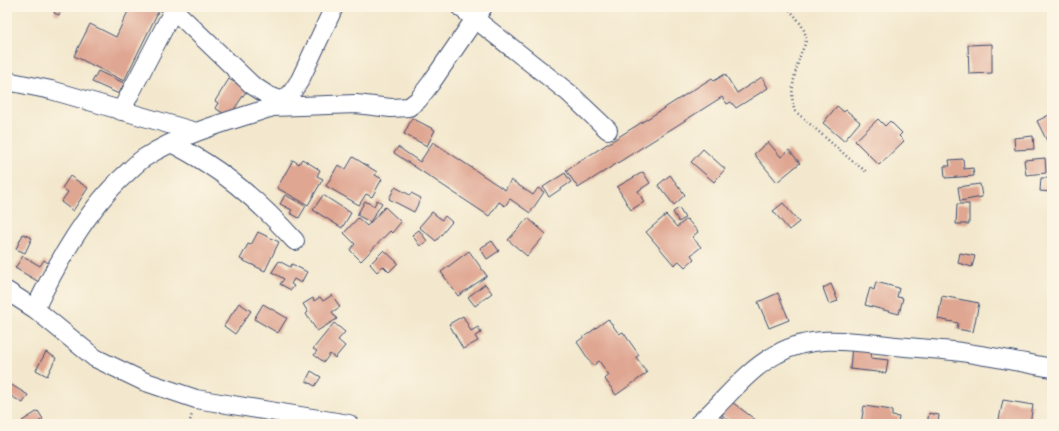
<svg xmlns="http://www.w3.org/2000/svg" width="1059" height="431" font-family="Caveat,sans-serif">
<style>
.building{fill:#dfa692}
.lines{fill:none;stroke-linecap:round;stroke-linejoin:round}
.minor-casing{stroke:#3b4b6f;stroke-width:20}
.path{stroke:#3b4b6f;stroke-width:2.5;stroke-dasharray:1 3;stroke-linecap:butt}
.minor{stroke:#fff;stroke-width:18}
</style>
<rect width="100%" height="100%" fill="#fcf5e5"/>
<filter id="ink" filterUnits="userSpaceOnUse"><feTurbulence type="fractalNoise" baseFrequency=".025" numOctaves="2"/><feDisplacementMap in="SourceGraphic" scale="8" xChannelSelector="R" yChannelSelector="G"/><feConvolveMatrix kernelMatrix="1 2 1 2 8 2 1 2 1" color-interpolation-filters="sRGB"/></filter>
<filter id="wash" filterUnits="userSpaceOnUse"><feTurbulence type="fractalNoise" baseFrequency=".012" numOctaves="4" result="noise"/><feDisplacementMap in="SourceGraphic" scale="16" xChannelSelector="R" yChannelSelector="G"/><feGaussianBlur stdDeviation="0.9" result="paint"/><feColorMatrix in="noise" values="0 0 0 0 0 0 0 0 0 0 0 0 0 0 0 0 0 1.4 0 .05"/><feComposite in="paint" operator="in"/></filter>
<g filter="url(#wash)">
<rect width="100%" height="100%" fill="#f3e8cd"/>
<g id="blocks">
<path class="building" d="M56 7 62 8 59 15 54 13Z
M130 7H164L161 11 159 10 124 81 74 56 90 24 116 37Z
M992 44V73L969 74 968 45Z
M98 71 124 83 119 94 92 82Z
M725 74 737 93 762 77 768 88 736 108 731 102 727 104 722 97 578 188 566 170 712 78 714 81Z
M229 79 247 90 229 117 215 108 218 103 215 101Z
M837 106 844 112 846 110 860 122 844 141 823 123Z
M1051 114 1052 116V151L1037 121Z
M412 118 435 130 427 146 404 134Z
M878 119 885 126 890 121 902 133 899 136 904 141 879 165 855 141Z
M1033 136 1034 149 1015 150 1014 138Z
M433 142 505 190 511 180 533 195 538 188 544 192 530 213 510 199 505 206 499 202 489 216 394 153 398 147 420 162Z
M768 142 781 157 789 150 800 163 777 182 754 154Z
M703 149 725 169 714 182 691 162Z
M353 157 377 172 375 175 382 179 372 197 366 194 359 205 326 186 338 165 346 169Z
M1045 158 1046 173 1026 175 1024 160Z
M302 159 320 170 317 176 323 179 308 205 277 188 293 160 299 164Z
M963 159 964 169 973 168 974 176 945 178 944 166H950L949 160Z
M643 172 650 183 638 191 644 202 631 210 617 187Z
M565 173 571 182 549 197 543 187Z
M670 175 685 195 674 205 658 185Z
M70 176 88 188 73 211 61 202 68 192 62 188Z
M1041 178H1052V192L1040 191Z
M980 184 982 197 960 201 958 187Z
M395 187 410 195 411 193 421 198 414 212 389 199Z
M285 195 306 206 299 218 290 213 292 210 280 204Z
M323 195 351 213 342 228 313 210Z
M377 200 382 203 370 222 357 215 365 201 374 206Z
M783 203 799 222 789 230 773 211Z
M957 204H969V224H956Z
M385 207 401 222 392 233 390 231 361 261 350 250 355 244 344 233 358 218 367 226Z
M679 208 685 218 679 222 673 212Z
M432 212 442 220 445 216 452 222 436 241 419 227Z
M666 215 677 227 687 219 698 232 692 237 701 247 691 255 694 259 685 267 679 261 674 265 646 232Z
M528 218 546 234 527 256 508 240Z
M419 230 427 241 420 246 412 235Z
M258 232 279 242 265 271 240 259 248 244 251 245Z
M23 234 32 238 25 253 16 249Z
M492 241 499 251 487 259 480 248Z
M384 250 398 263 389 272 383 266 377 272 370 264Z
M469 251 487 276 458 296 441 272Z
M960 253 975 256 972 267 958 263Z
M23 256 40 266 44 260 48 263 44 269 46 270 39 282 15 268Z
M279 261 290 267 292 264 307 272 301 283 294 279 291 284 294 286 291 290 280 284 284 279 272 272Z
M876 282 899 288 897 297 903 298 899 314 865 305 870 288 874 290Z
M485 284 492 293 475 306 468 297Z
M831 284 838 301 829 304 823 288Z
M778 293 789 320 769 328 758 302Z
M332 295 340 307 332 312 337 319 317 331 306 314 308 312 303 304 313 298 314 301 320 297 323 301Z
M942 296 979 303 973 332 957 329 958 323 938 319Z
M239 303 251 311 235 334 224 326Z
M263 304 287 318 278 333 254 319Z
M463 316 471 331 478 327 481 333 475 336 478 341 463 349 449 324Z
M608 319 619 334 623 332 639 355 636 357 647 373 616 395 605 379 609 375 599 361 593 366 577 342Z
M334 323 345 332 338 340 345 346 335 358 330 354 324 362 314 355 317 351 313 349Z
M852 345 872 348 871 358 888 360 886 373 850 369Z
M46 352 56 358 47 376 36 370Z
M311 371 321 377 315 386 306 381Z
M10 384 28 395 23 403 11 396 7 402V388Z
M1003 400 1033 405 1030 424H998Z
M732 402 761 424H734L722 415Z
M864 406 892 410V416L899 417 898 424H861Z
M38 411 43 419 35 424H24L22 421Z
M714 413 723 418 719 424H708Z
M929 413 939 415 938 424H927Z"/>
</g>
</g>
<g filter="url(#ink)">
<use href="#blocks" fill-opacity="0" stroke="#3b4b6f" stroke-width="1"/>
<g class="lines">
<g class="minor-casing">
<path id="minor" d="M460 7 569 93 608 130
M174 10 252 85 269 96 283 101
M7 81 51 90 196 132
M273 107 356 104 391 108 409 107 418 100 431 83 483 7
M121 111 175 7
M171 143C183 149 195 156 206 163 239 184 269 212 295 241
M7 291 35 309 95 358 143 381 196 399 349 424
M35 309C57 263 89 206 128 172 133 167 138 162 144 158 183 133 229 121 273 107L283 101 292 92 300 80 334 7
M698 424C725 401 745 371 777 354 813 333 857 342 896 346 915 348 934 349 953 351 986 355 1019 362 1052 368"/>
</g>
<path class="path" d="M787 7C795 16 805 26 806 39 806 43 803 49 801 53 796 68 788 96 795 111L851 160 868 173
M189 424 192 414"/>
<use href="#minor" class="minor"/>
</g>
</g>
<rect width="1059" height="431" fill="none" stroke="#fcf5e5" stroke-width="24"/>
</svg>
